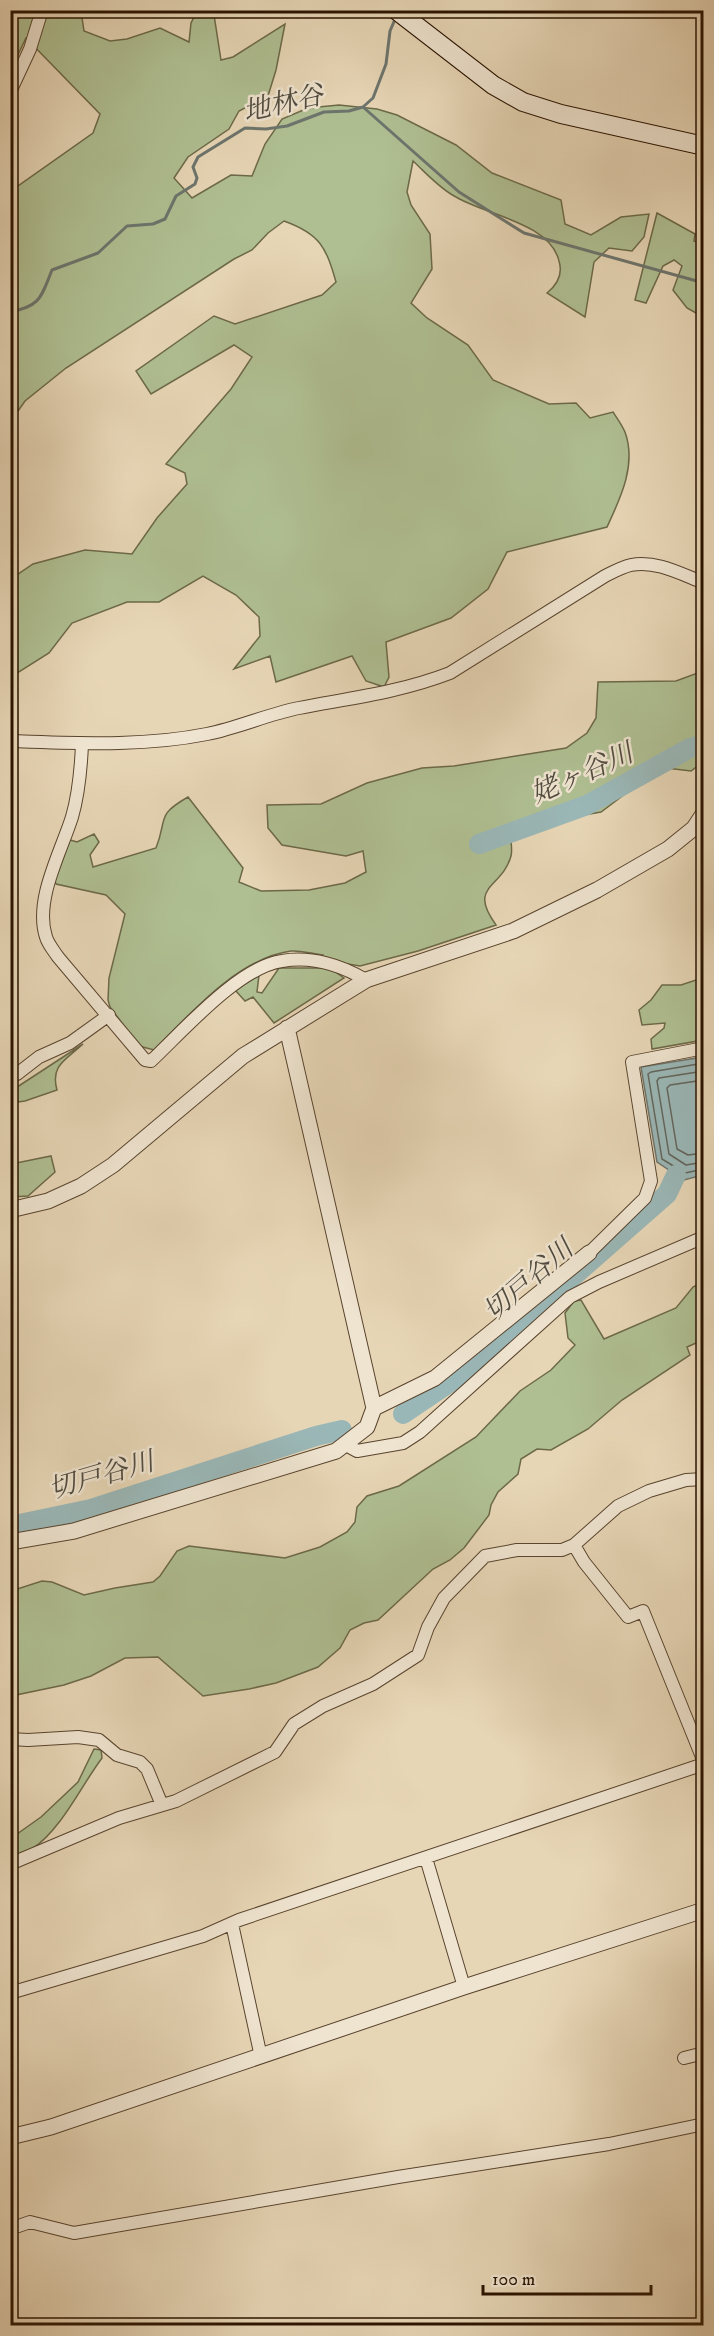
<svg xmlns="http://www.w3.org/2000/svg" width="714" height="2336" font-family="'IM FELL DW Pica','Noto Serif JP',serif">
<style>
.green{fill:#afbf92;stroke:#6c6949;stroke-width:1.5}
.water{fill:#9ab7b7;stroke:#6d756e;stroke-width:1.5}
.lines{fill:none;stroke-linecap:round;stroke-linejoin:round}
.shore{stroke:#62655c;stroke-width:1.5}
.stream{stroke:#6d756e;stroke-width:3}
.river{stroke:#9ab7b7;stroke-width:20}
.minor-casing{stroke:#59442e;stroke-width:14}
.tertiary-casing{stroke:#59442e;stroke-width:17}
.secondary-casing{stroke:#2a1300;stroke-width:20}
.minor{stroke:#efe4d0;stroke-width:12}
.tertiary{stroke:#efe4d0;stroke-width:15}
.secondary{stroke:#efe4d0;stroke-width:18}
.labels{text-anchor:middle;stroke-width:5;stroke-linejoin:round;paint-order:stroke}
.water-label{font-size:27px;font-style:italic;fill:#514c40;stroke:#efe4d0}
</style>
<rect width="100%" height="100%" fill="#e7d6b6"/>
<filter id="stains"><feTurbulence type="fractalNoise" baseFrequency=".00333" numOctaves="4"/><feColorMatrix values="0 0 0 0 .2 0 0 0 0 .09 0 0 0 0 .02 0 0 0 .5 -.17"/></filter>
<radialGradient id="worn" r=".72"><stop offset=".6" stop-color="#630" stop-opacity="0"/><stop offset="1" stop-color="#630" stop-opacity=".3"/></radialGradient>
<path class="green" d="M11 11H81L84 31 110 41 127 39 160 28 189 42 191 23 196 13 214 15 221 60 233 57 285 24 276 70 268 96 239 111 229 129 188 157 174 178 192 198 231 175 252 176 265 144 282 119 308 108 339 105 377 109 397 115 456 145 492 173 561 200 565 224 591 235 621 217 649 214 644 237 632 251 609 248 594 262 585 317 547 293C557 285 563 274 559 261 550 223 486 215 456 197 440 189 426 173 413 161L407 192 411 205 430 234 432 269 411 303 427 318 468 345 493 380 549 404 576 403 590 418 613 412C617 418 622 425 625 432 637 465 620 499 607 527L507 552 488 589 451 618 386 642 389 677 384 687 366 681 352 656 276 682 270 656 234 669 260 636 259 617 236 595 203 576 159 602H127L72 623 49 653 11 677V579L33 564 85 550 132 554 157 518 187 484 185 473 166 464 231 389 252 357 234 345 151 394 136 371 214 316 235 324 322 295 336 282C326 247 320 234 284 221L268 233 252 250 234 259 66 368 25 401 11 421V191L93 133 100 114 26 38 11 69Z
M657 213 695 234 694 241 703 244V317L687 308 673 290 682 266 674 260 663 266 646 303 635 300Z
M703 671V762L691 771 666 768 637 785 601 812 509 828C510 836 513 848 511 856 502 889 467 885 496 925L418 951 360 966 336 962 334 971 344 978 274 1023 253 997 245 1001 235 990 259 975 257 992 262 993 279 968H320L323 955C313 954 300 950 291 951 238 958 190 1014 154 1050L139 1046 110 1007 108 1000 109 978 125 914 106 895 56 884 55 881 70 840 77 842 94 834 99 842 90 855 93 867 156 848C168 818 155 816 188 797L243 868 239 882 261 891 309 890 345 883 366 872 363 851 346 856 282 845 268 828 267 805 321 804 367 783 422 768 454 766 566 748 587 733 596 718 598 682 676 681Z
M699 979 703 981V1040L652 1049 651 1039 664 1028 665 1023 642 1025 639 1010 651 1000 662 985H681Z
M83 1044C66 1060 50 1065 57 1090L25 1101 11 1103V1091Z
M51 1156 55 1172 28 1196 11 1197V1164Z
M703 1282V1340L687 1347 690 1355 622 1400 588 1429 551 1450 537 1449 521 1459 518 1474 498 1492 491 1505 489 1515 464 1548 450 1560 433 1569 378 1620 364 1623 350 1630 340 1648 318 1667 276 1683 249 1689 203 1696 158 1657 125 1658 91 1676 64 1685 11 1696V1591L42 1581 52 1582 84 1595 115 1588 153 1582 160 1576 177 1551 189 1546 285 1558 320 1547 347 1532 355 1522 357 1507 367 1496 399 1486 476 1437 520 1391 551 1370 575 1345 568 1338 565 1313 574 1301 581 1300 604 1339 676 1308 693 1287Z
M94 1749 101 1750 102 1758C81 1786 61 1830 32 1849 26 1853 17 1856 11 1859L10 1839 41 1817 78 1782Z"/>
<path class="water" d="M703 1057V1175L684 1180 657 1162 641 1067Z"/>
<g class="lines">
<path class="shore" d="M704 1063 651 1072 648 1074 662 1159 685 1173 704 1169
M704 1071 659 1078 657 1081 669 1154 686 1165 704 1162
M704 1080 670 1085 667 1088 677 1149 688 1155 704 1153"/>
<path class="stream" d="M363 107 459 192 524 233 704 283
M10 312C41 306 41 297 52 270L98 253 127 226 153 224 165 219 176 196 195 184 197 178 193 167 198 157 245 128 266 129 287 126 324 112 349 111 363 107 373 98 386 64 390 31 396 17"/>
<path class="river" d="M479 844 587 805 690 748 704 744
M403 1414 461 1375 667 1194 676 1175
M10 1526 91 1509 316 1436 342 1430"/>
<g class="minor-casing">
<path id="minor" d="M10 92 30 49 42 10
M10 741C76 743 142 747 207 734 238 728 268 714 299 708 351 698 401 692 450 673L605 576C613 572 622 567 631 565 656 560 681 574 704 583
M82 744C81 768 79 793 72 817 61 852 34 900 46 937 48 944 54 951 58 957L145 1060 151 1061C183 1031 239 967 282 961 311 956 341 965 366 980
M10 1076 17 1074 39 1057 70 1043 109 1015
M589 1253 645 1198 651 1181 632 1062 704 1048
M346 1445 357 1451 403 1443 420 1432 570 1297 599 1282 704 1237
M574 1545 584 1562 628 1617 643 1611 704 1762
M10 1739 28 1740 78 1737 99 1740 117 1755 140 1762 147 1769 162 1805
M426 1858 464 1987
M10 1864 119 1818 176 1801 275 1752 294 1724 323 1706 373 1684 418 1655 428 1627 444 1598 485 1556 517 1550H562L574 1545 618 1506 649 1491 686 1480 704 1479
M232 1924 261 2057
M10 1993 203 1936 239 1920 704 1764
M684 2058 704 2053
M10 2229 30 2222 74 2233 398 2177 609 2144 704 2124"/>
</g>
<g class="tertiary-casing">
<path id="tertiary" d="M10 1210 48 1201 81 1186 113 1165 243 1056 366 980 513 931 597 890 668 849 694 828 704 813
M374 1408 435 1378 589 1253
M10 1542 74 1531 336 1451 367 1427 374 1408 287 1028
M10 2137 51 2127 464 1987 704 1910"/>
</g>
<g class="secondary-casing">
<path id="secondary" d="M396 10 493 85 523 102 561 114 704 146"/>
</g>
<use href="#minor" class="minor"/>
<use href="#tertiary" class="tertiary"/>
<use href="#secondary" class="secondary"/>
</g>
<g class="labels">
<g class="water-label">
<text transform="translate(283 103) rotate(-13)" y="9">地林谷</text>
<text transform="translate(582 773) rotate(-24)" y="9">姥ヶ谷川</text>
<text transform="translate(528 1280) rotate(-41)" y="9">切戸谷川</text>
<text transform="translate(101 1475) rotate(-16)" y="9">切戸谷川</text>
</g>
</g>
<rect width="714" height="2336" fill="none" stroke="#e7d6b6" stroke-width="36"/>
<rect x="12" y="12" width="690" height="2312" fill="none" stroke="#2a1300" stroke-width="3"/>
<rect x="18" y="18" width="678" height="2300" fill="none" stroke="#2a1300" stroke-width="1.5"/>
<path d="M483 2285v9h168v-9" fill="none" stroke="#2a1300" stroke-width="3"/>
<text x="492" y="2285" font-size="18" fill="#2a1300" stroke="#efe4d0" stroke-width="4.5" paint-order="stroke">100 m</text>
<rect width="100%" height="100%" filter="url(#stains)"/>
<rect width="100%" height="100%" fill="url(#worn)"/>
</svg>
